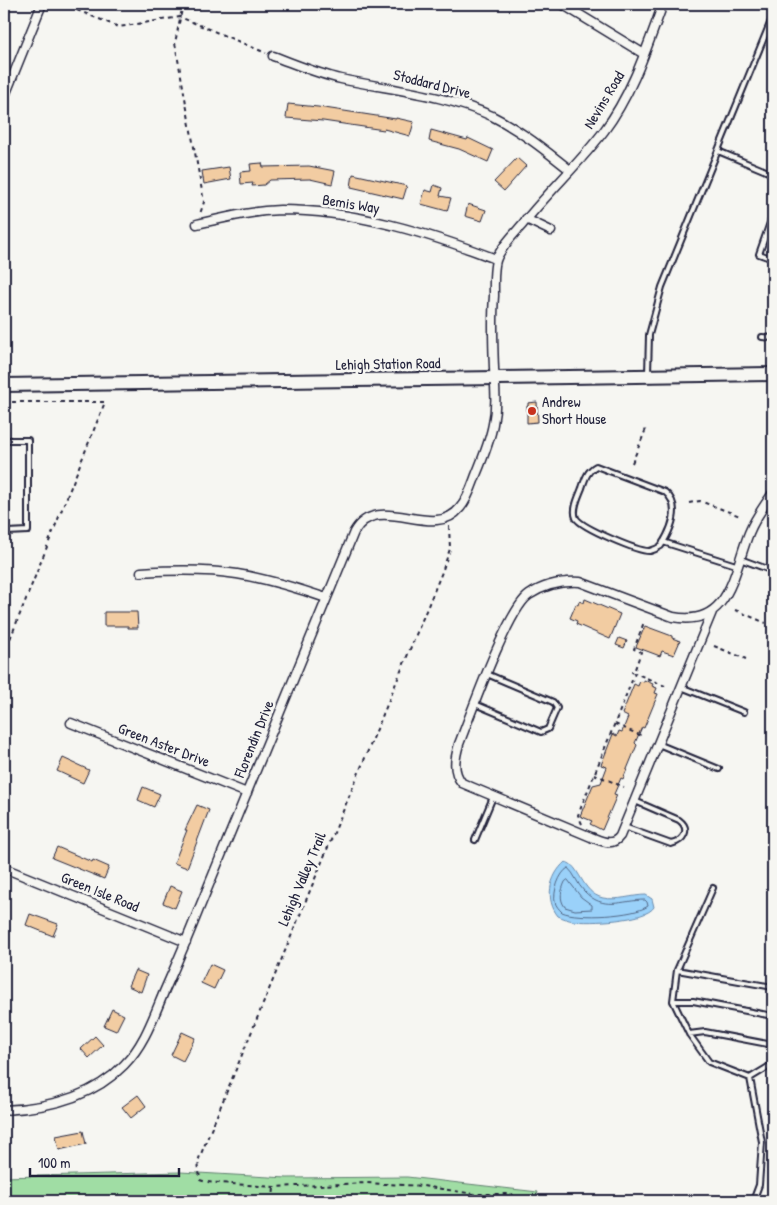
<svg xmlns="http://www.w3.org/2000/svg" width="777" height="1205" font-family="'Patrick Hand',sans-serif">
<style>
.green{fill:#a0dda4;stroke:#618070}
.water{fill:#9ad1f9;stroke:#6a8bad}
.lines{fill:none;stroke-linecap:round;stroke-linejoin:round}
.shore{stroke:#526887;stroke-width:1}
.building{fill:#f2cca2;stroke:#22223b}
.lane-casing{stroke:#22223b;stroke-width:8}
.street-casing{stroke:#22223b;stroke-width:11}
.primary-casing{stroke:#22223b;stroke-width:16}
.path{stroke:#22223b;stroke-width:2;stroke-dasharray:4 4;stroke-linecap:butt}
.lane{stroke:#f6f6f2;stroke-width:4}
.street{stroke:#f6f6f2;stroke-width:8}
.primary{stroke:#f6f6f2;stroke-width:12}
.poi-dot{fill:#c8321e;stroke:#f6f6f2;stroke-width:2}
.labels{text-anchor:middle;stroke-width:5;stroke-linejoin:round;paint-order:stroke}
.street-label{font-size:15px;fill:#22223b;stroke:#f6f6f2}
.poi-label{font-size:15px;fill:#22223b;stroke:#f6f6f2;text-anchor:start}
</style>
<rect width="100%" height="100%" fill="#f6f6f2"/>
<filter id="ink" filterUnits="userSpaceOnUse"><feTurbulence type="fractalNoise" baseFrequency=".02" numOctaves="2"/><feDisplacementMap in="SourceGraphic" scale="10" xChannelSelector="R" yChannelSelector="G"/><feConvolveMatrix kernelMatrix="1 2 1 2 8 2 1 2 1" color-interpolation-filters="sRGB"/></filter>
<g filter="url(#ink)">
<path class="green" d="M180 1172 287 1178 407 1177 538 1192 535 1201H4V1177Z"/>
<path class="water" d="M565 862C580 864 581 893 603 898 618 901 632 895 646 895L652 899 654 907C646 921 589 923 573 921 568 920 563 918 558 916 545 900 549 876 565 862Z"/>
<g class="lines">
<path class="shore" d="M568 868C575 874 577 884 584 891 604 912 621 900 645 900L647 902 648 906C635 916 577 919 562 912 559 909 556 906 555 902 553 892 559 873 568 868Z
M568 880 581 897 592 905V909L575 910 565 907C559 899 561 891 565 882Z"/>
</g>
<path class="building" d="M288 104 318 107 396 119V118L414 122 410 136 384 129V130L323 121 286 118Z
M431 130 467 140 468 138 493 150 488 162 459 149 429 141Z
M517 158 526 166 504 191 494 182Z
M262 163 263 167 309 166 335 171 332 184 310 179 270 180 264 185 252 186 253 183 241 184 240 172 251 171 250 164Z
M229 167 231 179 204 184 202 171Z
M353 174 407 186 403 199 351 187Z
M434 185 442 188 440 196 451 198 447 211 421 204 425 190 432 192Z
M468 204 486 210 482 221 465 216Z
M537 402 538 422 527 423V406H528V403Z
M585 599 620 614 610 639 576 624 577 621 570 618 576 604 578 605 579 601 584 603Z
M104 612H137L138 628H128V626H104Z
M645 626 672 636V638L680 641 674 655 662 651 660 656 636 647Z
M619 638 627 641 624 648 616 645Z
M644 680 653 684 652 686 657 688 655 693 658 694 644 728 642 727 635 743 637 745 623 779 621 778 614 794 617 795 602 830 590 824 592 821 580 816 593 785 601 783 607 767 601 765 613 734 617 736 619 731 622 732 628 717 622 714 634 684 638 686 640 681 644 682Z
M63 758 89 770 83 783 57 771Z
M143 787 160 794 154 807 138 800Z
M197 805 209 810 187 868 174 863 187 830H185Z
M57 847 92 862 93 860 109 867 104 879 52 858Z
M170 886 182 891 175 908 163 903Z
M30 914 58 924 53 936 26 925Z
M210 964 223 970 214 989 201 983Z
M135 970 147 975 141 992 128 986Z
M112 1009 124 1015 116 1031 104 1026Z
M182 1032 195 1038 183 1061 171 1055Z
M95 1036 103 1045 89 1058 81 1049Z
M138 1095 146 1106 131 1118 122 1107Z
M83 1131 86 1144 59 1150 56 1136Z"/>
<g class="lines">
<g class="lane-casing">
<path id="lane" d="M718 151 773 174
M773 214 759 254 773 259
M762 337 773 338
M648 374 649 335 662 287 773 16
M4 440H28V531L7 532 4 526
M596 466 665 492C682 506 671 530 661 546 658 548 654 550 650 551 639 552 582 528 576 518 572 509 579 496 582 488 585 479 587 471 596 466Z
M663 542 739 566
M740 559 773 571
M681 687 744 712
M475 704 541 732 548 729 557 708 553 702 487 674
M658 744 719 769
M624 827 671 844C684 841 691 829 679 820L635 801
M475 840 493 797
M677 970 713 888
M673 1001H693L773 1016
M689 1034 705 1032 773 1045
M750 1078 709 1062 689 1034 673 1001 677 970 773 987V994
M750 1078 762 1142 759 1185 753 1201
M750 1078 773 1064"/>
</g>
<g class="street-casing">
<path id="street" d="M562 4 644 54
M273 56C295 64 318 74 341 79 392 90 444 94 492 116 520 130 545 150 570 170
M4 98 42 4
M526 219 551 231
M197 224C224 218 252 211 280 210 354 210 428 233 496 259
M141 572C173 570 205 569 237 574 268 579 297 588 326 598
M712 612 620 836C612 847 602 841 591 837L462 783C452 771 455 758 459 744 470 716 508 609 529 595 544 585 563 581 580 582L673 617C730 628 733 573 749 533 755 518 764 506 773 493
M71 723 247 793
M4 868 186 942
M4 1110C48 1108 93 1097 124 1065 144 1045 153 1018 164 992 176 965 188 937 199 909 251 783 302 657 354 532 378 490 433 542 460 508 468 499 472 486 476 475 483 458 490 441 493 424 497 405 495 387 494 368 493 344 492 320 494 296 494 286 493 266 497 258 502 246 514 234 522 225 548 192 579 164 604 131 632 94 647 47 663 4"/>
</g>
<g class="primary-casing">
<path id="primary" d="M4 385 773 374"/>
</g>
<path class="path" d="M62 4 119 27 180 17 266 53
M183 4 175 43 204 202 200 214
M4 402H105L4 654
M632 463 646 429
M689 503 700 501 740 516
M449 526 450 549 442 572 198 1161 200 1180 206 1182 274 1187 367 1183 423 1186 474 1194H512L516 1201
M735 610 766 623
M714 646 746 659
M635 674 632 672 635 669 641 652 634 649 644 622
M615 724 644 737
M594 774 624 787
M582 824 578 815 635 673 665 686
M273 1201 274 1187"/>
<use href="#lane" class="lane"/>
<use href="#street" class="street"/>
<use href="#primary" class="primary"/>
</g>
</g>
<circle class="poi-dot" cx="532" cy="411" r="5"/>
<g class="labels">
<g class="street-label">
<text transform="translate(432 84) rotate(14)" y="5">Stoddard Drive</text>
<text transform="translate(604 100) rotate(-59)" y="5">Nevins Road</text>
<text transform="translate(351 204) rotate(9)" y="5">Bemis Way</text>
<text transform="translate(388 364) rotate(-1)" y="5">Lehigh Station Road</text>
<text transform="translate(254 739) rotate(-68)" y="5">Florendin Drive</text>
<text transform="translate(164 745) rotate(21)" y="5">Green Aster Drive</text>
<text transform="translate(302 879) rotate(-67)" y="5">Lehigh Valley Trail</text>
<text transform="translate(100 892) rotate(22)" y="5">Green Isle Road</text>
</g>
<g class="poi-label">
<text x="542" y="407">Andrew<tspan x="542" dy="17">Short House</tspan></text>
</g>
</g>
<rect width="777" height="1205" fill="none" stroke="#f6f6f2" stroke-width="20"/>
<rect x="10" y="10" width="757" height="1185" fill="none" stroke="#22223b" stroke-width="2" filter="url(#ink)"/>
<path d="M30 1168v8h149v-8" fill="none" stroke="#22223b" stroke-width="2.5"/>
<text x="38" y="1168" font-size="15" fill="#22223b" stroke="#f6f6f2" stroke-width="4" paint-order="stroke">100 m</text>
</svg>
